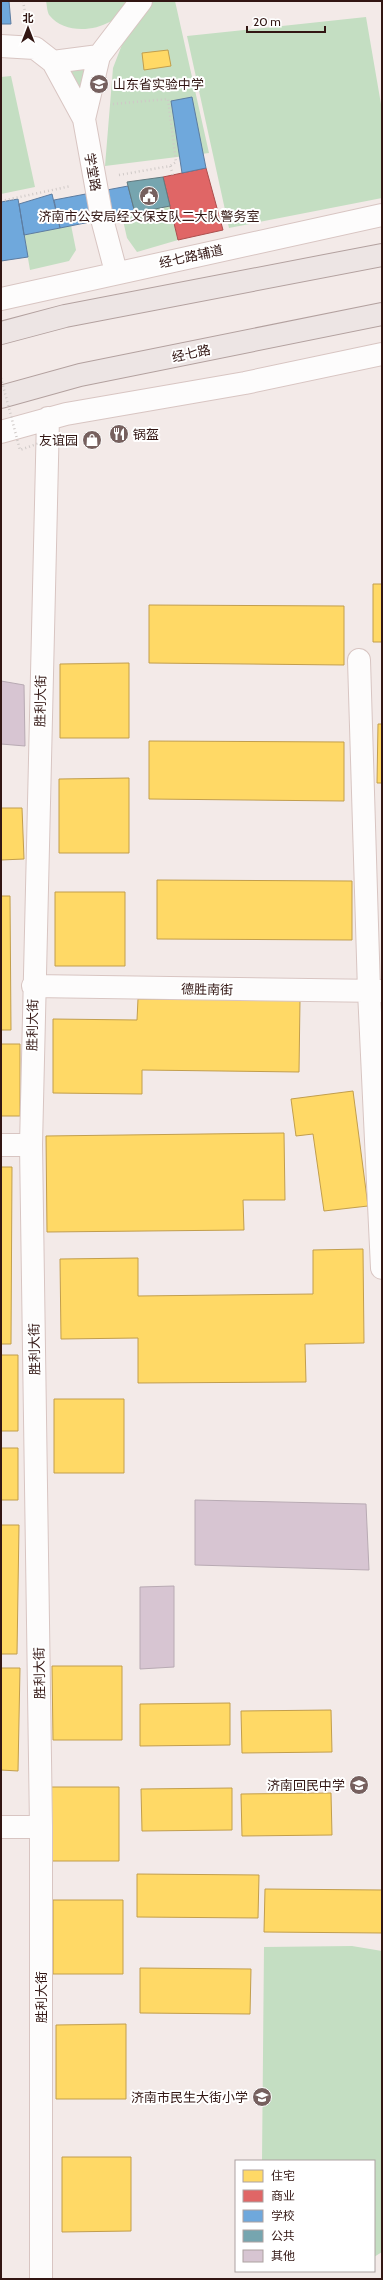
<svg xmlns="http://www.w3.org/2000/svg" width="383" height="2280" font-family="Cabin,'Noto Sans SC',sans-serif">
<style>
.green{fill:#c4dec2}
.homes{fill:#ffd966;stroke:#c29e4d}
.shops{fill:#e06666;stroke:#ac4e4d}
.schools{fill:#6fa8dc;stroke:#5d7ca0}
.public{fill:#76a5af;stroke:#627a80}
.building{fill:#d7c5d2;stroke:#b8aab3}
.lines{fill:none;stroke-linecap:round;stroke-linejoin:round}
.minor-casing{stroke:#d8c5c2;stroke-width:24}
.major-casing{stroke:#b3a19f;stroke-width:24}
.path{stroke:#cfc9c7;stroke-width:2.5;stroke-dasharray:1 3;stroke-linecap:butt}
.minor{stroke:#fdfcfc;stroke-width:22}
.major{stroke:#ede5e4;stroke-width:22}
.path-bridge{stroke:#cfc9c7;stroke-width:2.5;stroke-dasharray:1 3;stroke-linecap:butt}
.labels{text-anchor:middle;stroke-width:4;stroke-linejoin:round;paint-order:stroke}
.poi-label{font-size:13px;fill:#321613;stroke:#fff;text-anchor:end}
.street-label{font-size:13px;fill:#321613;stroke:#fff}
</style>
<rect width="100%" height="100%" fill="#f3eae8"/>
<path class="green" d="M46 1H127C120 30 68 39 50 16 47 13 47 5 46 1Z
M175 1 209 153 105 166 113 68 123 42 148 2Z
M366 17 382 110V198L229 228 187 36Z
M92 62 82 102 63 67Z
M11 76 35 187 1 194V77Z
M170 206 178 240 137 252 127 238 122 216Z
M71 225 76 250 69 261 30 270 24 235Z
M352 1946 382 1951V2252L374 2257V2161H262L264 1947Z"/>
<path class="homes" d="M168 50 171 66 144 70 142 53Z
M373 584H382V642H373Z
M149 605 344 606V665L149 663Z
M129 663V738H60V664Z
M378 724H382V783H377Z
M149 741 344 742V801L149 799Z
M129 778V853H59V779Z
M1 808H22L24 859 1 860Z
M157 880 352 881V940L157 939Z
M55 892H125V966H55Z
M1 896H10L11 1030H1Z
M138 999 300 1000 299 1072 142 1070V1094L53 1093V1019L137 1020Z
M1 1044H20V1116H1Z
M353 1091 368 1206 324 1211 313 1134 296 1136 291 1099Z
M284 1133 285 1200H243L244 1230 47 1232 46 1136Z
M1 1167H12L11 1344H1Z
M363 1249 364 1343 305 1344 306 1382 138 1383V1338L61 1339 60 1259 138 1258V1296L313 1294V1250Z
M1 1355H18V1431H1Z
M54 1399H124V1473H54Z
M1 1448H18V1500H1Z
M1 1525H19L17 1654H1Z
M52 1666H122V1740H53Z
M1 1668H20L18 1771 1 1770Z
M230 1703V1745L140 1746V1704Z
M331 1710 332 1752 242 1753 241 1711Z
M50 1787H119V1861H50Z
M232 1788V1830L142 1831 141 1789Z
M331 1793 332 1835 242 1836 241 1794Z
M137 1874 259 1875 258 1918 137 1917Z
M265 1889 382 1890V1933L264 1932Z
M53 1900H123V1974H53Z
M140 1968 251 1969 250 2014 140 2013Z
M126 2024V2099H56V2025Z
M62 2157H131V2231L62 2232Z"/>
<path class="shops" d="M206 168 223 230 178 240 163 177Z"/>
<path class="schools" d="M1 1H9L11 24H1Z
M192 97 206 168 182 173 171 101Z
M128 186 135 213 60 228 54 200Z
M52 194 60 228 24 235 19 204Z
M18 199 28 257 1 261V202Z"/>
<path class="public" d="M163 177 170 206 135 213 127 182Z"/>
<path class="building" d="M1 681 24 685 25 746 1 744Z
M195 1500 366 1504 369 1570 195 1565Z
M174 1586V1667L140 1669V1587Z"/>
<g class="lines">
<g class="minor-casing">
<path id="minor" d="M1 46 35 48 53 62 99 56
M53 62 84 119 102 219 116 272
M84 119 99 56 141 1
M1 299 382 215
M1 432 66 414 245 383 382 354
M359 660 369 991 382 1268
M33 986 382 991
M1 1145H31
M1 1827H41
M41 2279V1827L31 1145 48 418"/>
</g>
<g class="major-casing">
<path id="major" d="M1 333 65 316 382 255
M1 397 80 375 382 314"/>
</g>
<path class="path" d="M23 1 27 23
M113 104 168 99 176 162 170 166
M119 175 170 166 173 175
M1 201 71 186"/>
<use href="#minor" class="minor"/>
<use href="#major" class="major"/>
<path class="path-bridge" d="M1 378 20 450 62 435"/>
</g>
<defs>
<g id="school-disc" transform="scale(1)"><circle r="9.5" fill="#76605e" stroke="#fff"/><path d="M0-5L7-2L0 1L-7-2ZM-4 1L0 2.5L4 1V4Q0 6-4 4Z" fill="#fff"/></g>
<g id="civic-disc" transform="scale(1)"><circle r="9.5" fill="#76605e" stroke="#fff"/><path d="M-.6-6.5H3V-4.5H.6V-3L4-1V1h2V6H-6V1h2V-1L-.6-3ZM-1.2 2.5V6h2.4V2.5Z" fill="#fff"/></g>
<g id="restaurant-disc" transform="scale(1)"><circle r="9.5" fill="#76605e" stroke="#fff"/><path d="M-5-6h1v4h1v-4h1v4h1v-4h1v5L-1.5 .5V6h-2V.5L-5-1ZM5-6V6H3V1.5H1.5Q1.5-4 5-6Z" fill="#fff"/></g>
<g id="shop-disc" transform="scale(1)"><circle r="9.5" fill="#76605e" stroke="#fff"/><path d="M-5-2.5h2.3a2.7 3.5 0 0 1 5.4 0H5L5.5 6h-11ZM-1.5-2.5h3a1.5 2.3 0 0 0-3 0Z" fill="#fff"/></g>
</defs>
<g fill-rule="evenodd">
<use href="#school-disc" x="99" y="84"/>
<use href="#civic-disc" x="149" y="196"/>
<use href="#restaurant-disc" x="119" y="434"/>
<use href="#shop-disc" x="92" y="440"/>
<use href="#school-disc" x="359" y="1785"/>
<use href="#school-disc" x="262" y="2097"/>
</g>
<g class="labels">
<g class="poi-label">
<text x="113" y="89" text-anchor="start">山东省实验中学</text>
<text x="149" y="221" text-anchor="middle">济南市公安局经文保支队二大队警务室</text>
<text x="133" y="439" text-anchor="start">锅盔</text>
<text x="78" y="445">友谊园</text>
<text x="345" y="1790">济南回民中学</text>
<text x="248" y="2102">济南市民生大街小学</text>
</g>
<g class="street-label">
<text transform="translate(93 172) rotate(80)" y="5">学堂路</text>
<text transform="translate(191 256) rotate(-12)" y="5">经七路辅道</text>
<text transform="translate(191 353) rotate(-12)" y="5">经七路</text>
<text transform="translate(40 701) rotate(-89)" y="5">胜利大街</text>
<text transform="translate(207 989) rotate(1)" y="5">德胜南街</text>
<text transform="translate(32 1025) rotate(-89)" y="5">胜利大街</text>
<text transform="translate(34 1349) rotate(-91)" y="5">胜利大街</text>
<text transform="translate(39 1673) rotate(-91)" y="5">胜利大街</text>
<text transform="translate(41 1997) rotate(-90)" y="5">胜利大街</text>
</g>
</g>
<rect width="383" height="2280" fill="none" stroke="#321613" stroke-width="4"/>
<rect x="235" y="2160" width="140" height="112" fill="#ffffff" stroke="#ada2a1"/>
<rect x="243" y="2170" width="20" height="12" fill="#ffd966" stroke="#ada2a1"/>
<text x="271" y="2180" font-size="12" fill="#321613">住宅</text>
<rect x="243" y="2190" width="20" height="12" fill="#e06666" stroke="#ada2a1"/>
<text x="271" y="2200" font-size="12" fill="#321613">商业</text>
<rect x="243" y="2210" width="20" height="12" fill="#6fa8dc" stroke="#ada2a1"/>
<text x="271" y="2220" font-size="12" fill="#321613">学校</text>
<rect x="243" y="2230" width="20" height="12" fill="#76a5af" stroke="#ada2a1"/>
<text x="271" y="2240" font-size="12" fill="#321613">公共</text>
<rect x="243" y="2250" width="20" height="12" fill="#d7c5d2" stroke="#ada2a1"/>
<text x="271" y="2260" font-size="12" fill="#321613">其他</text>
<g transform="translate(28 28)" stroke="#ffffff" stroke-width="3" paint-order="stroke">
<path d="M0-3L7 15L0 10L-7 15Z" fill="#321613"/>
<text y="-6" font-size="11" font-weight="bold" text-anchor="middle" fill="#321613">北</text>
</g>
<path d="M247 26v6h78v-6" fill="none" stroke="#321613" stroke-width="2"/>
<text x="253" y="26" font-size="12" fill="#321613" stroke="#ffffff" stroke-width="3" paint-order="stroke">20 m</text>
</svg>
